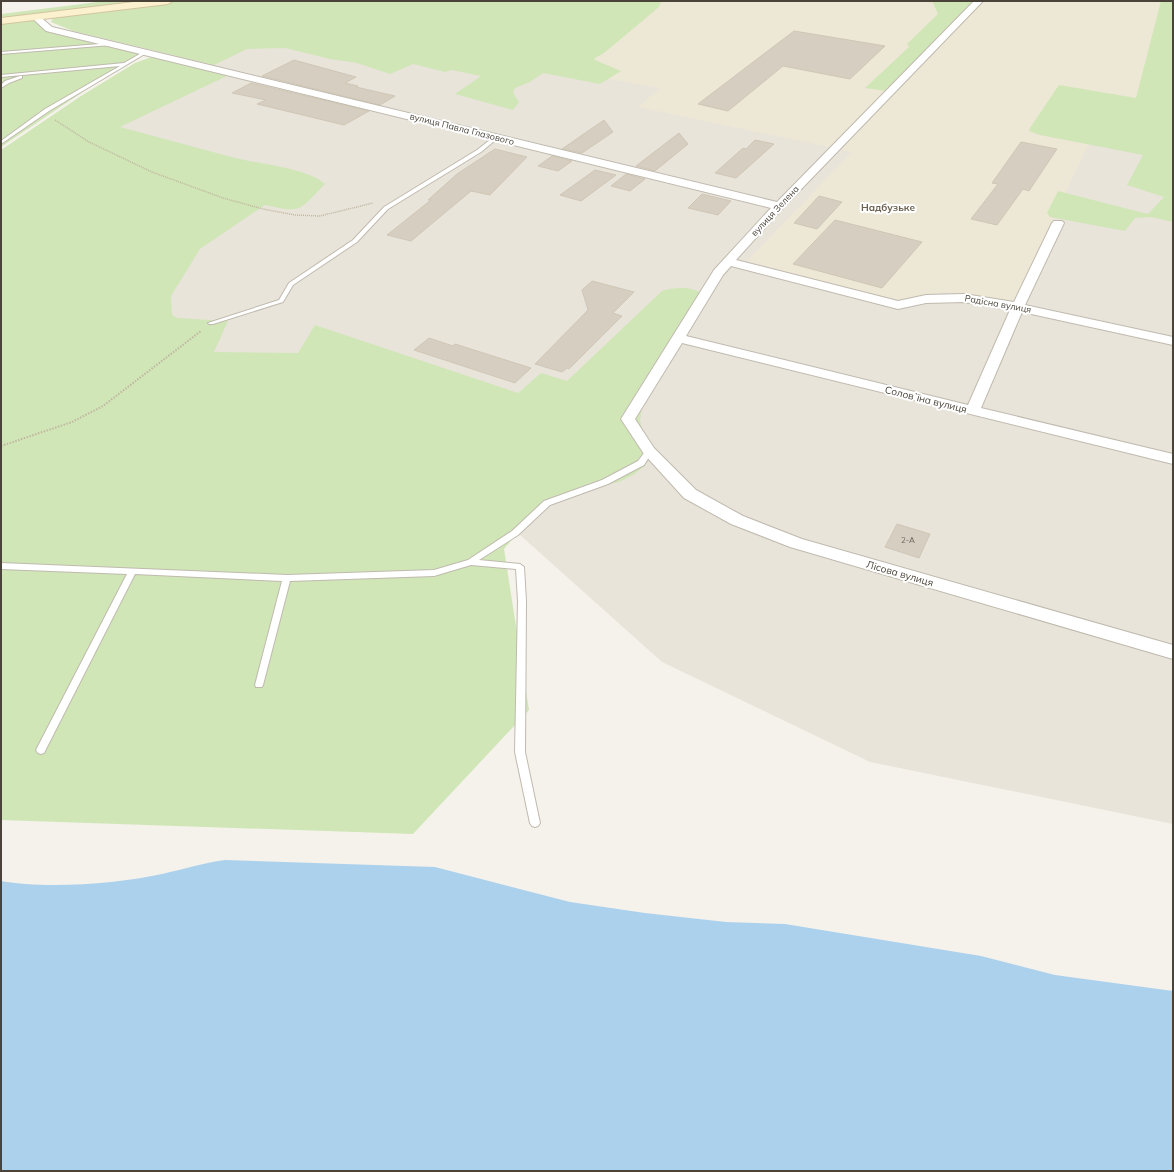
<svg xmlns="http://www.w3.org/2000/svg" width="1174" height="1172" font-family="Mulish,sans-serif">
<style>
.residential{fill:#e8e4da}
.education{fill:#ede7d6}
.green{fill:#d0e6b7}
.water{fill:#acd1ed}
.building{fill:#d6cec1;stroke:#d0c6b5}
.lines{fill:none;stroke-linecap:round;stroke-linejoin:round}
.service-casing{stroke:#c0baae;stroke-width:2}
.minor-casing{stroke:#c0baae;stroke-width:2}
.secondary-casing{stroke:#d1c59e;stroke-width:2}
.path-far1{stroke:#c1b6a0;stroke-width:1.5;stroke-dasharray:1 1;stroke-linecap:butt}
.path{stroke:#c1b6a0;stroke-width:2;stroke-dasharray:1.5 1.5;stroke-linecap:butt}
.service{fill:#fff;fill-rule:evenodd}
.minor{fill:#fff;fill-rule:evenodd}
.secondary{fill:#fbf1ce;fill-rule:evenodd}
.labels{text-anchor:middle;stroke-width:4;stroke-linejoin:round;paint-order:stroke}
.number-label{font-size:8px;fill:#6c665b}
.far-street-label{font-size:9px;fill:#494339;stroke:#fff}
.far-quarter-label{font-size:10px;font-weight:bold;fill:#6b6151;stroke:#fff}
.street-label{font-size:10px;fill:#494339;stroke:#fff}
</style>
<rect width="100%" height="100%" fill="#f5f2eb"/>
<path class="residential" d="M1173 1V824L870 762 662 662 454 476 114 305 64 141 104 95 224 29Z"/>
<path class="education" d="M640 1H1162L1137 104 1109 101 1013 303 946 292 896 301 747 261 852 152 638 107 660 88 559 70Z"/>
<path class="green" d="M106 1H147L1 19V14Z
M177 1H661L659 7 604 53 595 58V60L621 71 600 84 543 73 530 82 515 88 513 93 519 102 513 110 455 94 481 76 452 70 445 72 413 64 390 74 357 63 330 59 285 48 247 49 214 65 73 31 51 22 53 18 60 15Z
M932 1H977L886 91 865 88 909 47 907 44 938 14Z
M1161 1H1173V222L1151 217 1135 218 1125 231 1050 217 1047 213 1058 191 1148 214 1164 197 1127 185 1143 155 1040 135 1029 131 1030 128 1059 85 1136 98Z
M35 20 44 25 142 54 143 56 90 87 1 147V22Z
M154 56 231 74 120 127C159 137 197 148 235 158 259 164 307 168 325 184 299 210 303 214 265 205L200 249 171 296 172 315 177 318 228 321 214 352 298 353 315 325 518 393 541 373 567 381 662 291C673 287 693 286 702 294L642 406 640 421 650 457 645 466 633 475 619 482 597 487 548 505 520 530 504 549 529 710 413 834 1 820V150L81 96 135 63Z"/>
<path class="water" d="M225 860 435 867 570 902 645 913 726 922 785 924 981 956 1055 975 1173 991V1171H1V881C46 889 117 884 162 874 184 869 203 863 225 860Z"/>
<path class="building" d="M794 31 885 46 850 79 783 66 728 111 698 104Z
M294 60 356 77 345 83 358 86 356 87 395 96 380 105 262 76Z
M251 83 369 111 344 125 257 104 266 100 232 93Z
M604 120 613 132 582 153 562 149Z
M679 133 688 144 655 171 636 166Z
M755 140 774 144 736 178 715 173 743 148 746 149Z
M1021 142 1057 149 1029 191 1023 189 997 225 971 219 998 184 992 183Z
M495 149 527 157 490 195 471 191 411 241 387 235 431 200H428L457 174Z
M552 156 572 161 558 171 538 166Z
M595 170 616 175 581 201 560 195Z
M626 174 645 179 630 191 611 186Z
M702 194 731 201 718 215 688 208Z
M819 196 842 202 817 229 794 223Z
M835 220 922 242 882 288 793 264Z
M592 281 634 292 613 313 622 316 569 369 567 368 562 372 535 364 588 310 582 290Z
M429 338 453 346 455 344 531 368 515 383 414 350Z
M897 524 930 534 919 558 885 547Z"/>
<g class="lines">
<g class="service-casing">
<path id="service" d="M112 43 111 45 1 54V52Z
M145 51 148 52 49 111 1 144V141L45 109 120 66 1 77V75L124 63Z
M20 76H22V78L9 83 1 88V85L5 81Z
M495 136 499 137 481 152 388 209 357 242 293 285 283 302 213 324H209L208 323 279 300 289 283 353 240 384 207 477 150Z
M647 449H649L653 451 644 465 608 484 550 505 518 535 479 560 520 564 524 567 526 601 525 752 540 823 538 826 535 827 532 826 530 823 515 752 518 601 516 569 471 565 434 576 290 581 263 685 262 687H256L255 685 282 581 135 574 44 753 41 754 38 753 36 750 127 574 1 569V563L287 575 434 570 468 560 512 531 544 501 602 480 638 461Z"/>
</g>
<g class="minor-casing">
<path id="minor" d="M974 1H983L783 208 736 260 898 301 926 295 964 294 1014 302 1052 223 1054 221H1062L1064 223 1025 305 1173 337V345L1022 312 981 408 1173 454V464L682 343 635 419 654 448 696 490 743 516 802 539 1173 645V659L790 547 731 524 684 498 644 454 621 419 714 270 771 208 46 31 31 17 32 15H38L52 27 777 202ZM731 266 898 309 926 303 964 302 1010 310 968 405 686 336 723 275Z"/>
</g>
<g class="secondary-casing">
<path id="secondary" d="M142 1H173L168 4 1 24V18Z"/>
</g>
<path class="path-far1" d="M55 120 89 142 152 172 223 198 263 209 295 215 320 216 373 203"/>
<path class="path" d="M1 446 72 422 103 406 201 331"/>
<use href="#service" class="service"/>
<use href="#minor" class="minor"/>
<use href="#secondary" class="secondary"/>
</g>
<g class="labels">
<g class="number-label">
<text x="908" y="543">2-А</text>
</g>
<g class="far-street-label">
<text transform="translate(462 129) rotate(14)" y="3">вулиця Павла Глазового</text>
<text transform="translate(775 211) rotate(-47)" y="3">вулиця Зелена</text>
<text transform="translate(998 304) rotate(10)" y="3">Радісна вулиця</text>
</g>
<g class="far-quarter-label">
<text x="888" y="211">Надбузьке</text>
</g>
<g class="street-label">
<text transform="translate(926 399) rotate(14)" y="4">Соловʼїна вулиця</text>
<text transform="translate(900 573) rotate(16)" y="4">Лісова вулиця</text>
</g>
</g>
<rect width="1174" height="1172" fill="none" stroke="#494339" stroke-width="4"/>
</svg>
